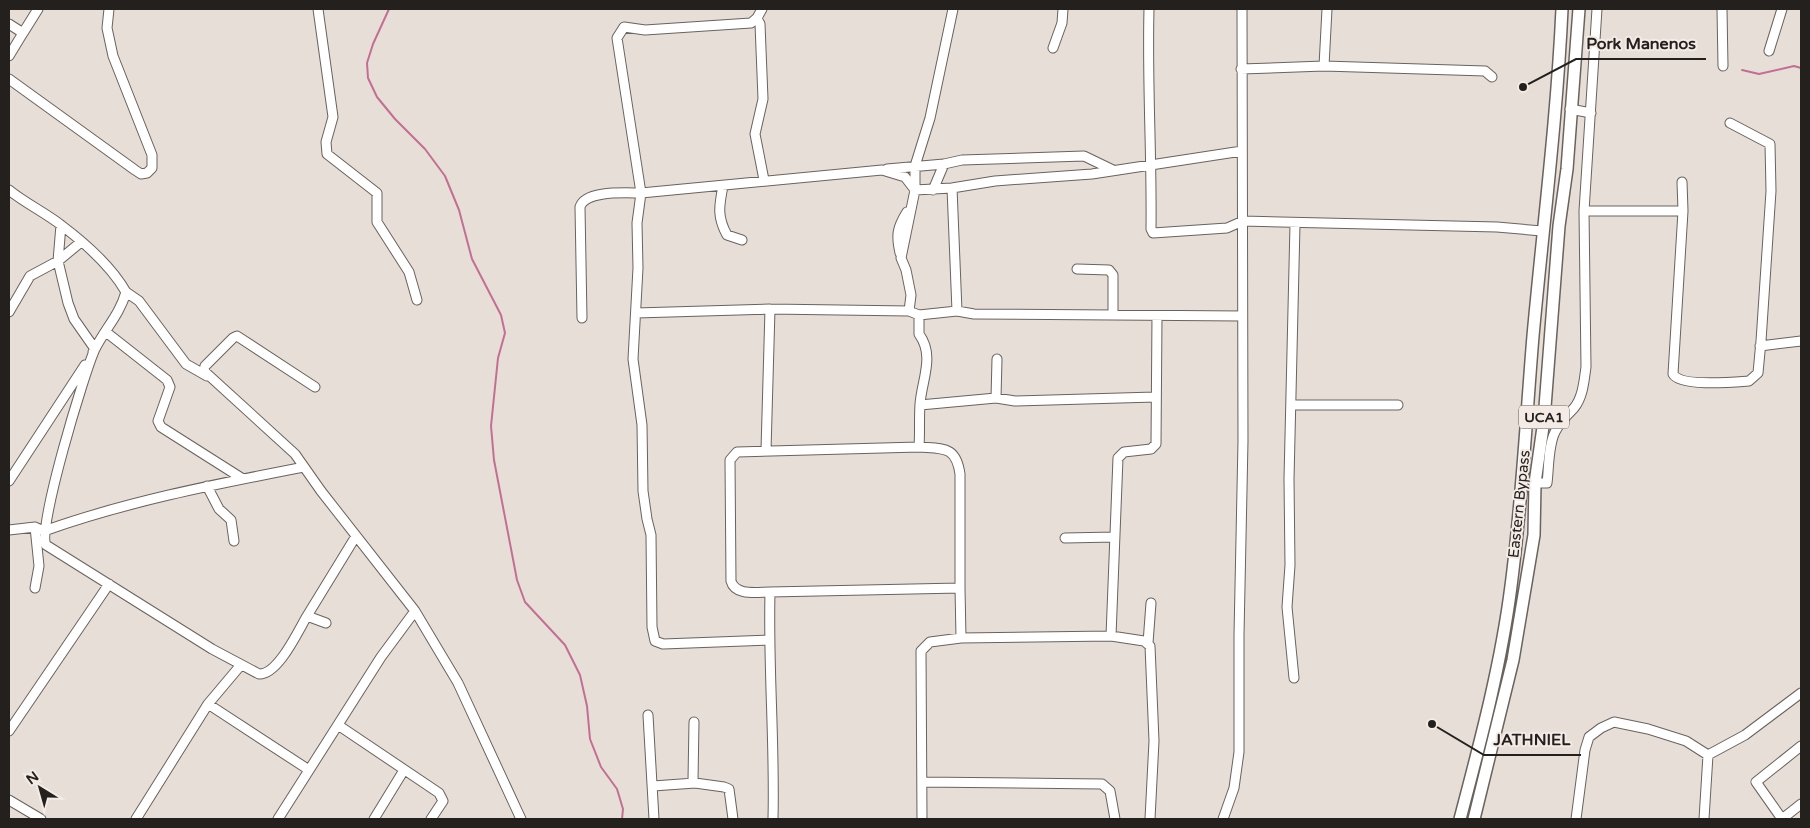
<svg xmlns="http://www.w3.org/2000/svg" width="1810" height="828" font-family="'Varela Round',sans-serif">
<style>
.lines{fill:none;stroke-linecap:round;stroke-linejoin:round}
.stream{stroke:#c36f93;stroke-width:2}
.minor-casing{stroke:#6a625d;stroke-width:11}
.major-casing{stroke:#6a625d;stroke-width:14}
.minor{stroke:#fff;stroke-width:9}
.major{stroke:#fff;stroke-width:11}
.labels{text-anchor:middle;stroke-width:4;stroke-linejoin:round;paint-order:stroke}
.shield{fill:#f4ebe6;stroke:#625d5a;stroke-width:1}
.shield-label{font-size:14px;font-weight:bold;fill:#23201e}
.street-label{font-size:15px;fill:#23201e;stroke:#f4ebe6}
.leader{fill:none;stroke:#23201e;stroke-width:2}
.callout-dot{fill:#23201e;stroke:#f4ebe6;stroke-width:2}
.callout-label{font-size:16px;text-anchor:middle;font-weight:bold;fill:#23201e;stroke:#f4ebe6;stroke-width:4;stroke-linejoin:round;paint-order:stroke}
</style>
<rect width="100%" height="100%" fill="#e7ded8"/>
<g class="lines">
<path class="stream" d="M389 9 373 44 367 63 368 78 377 97 395 119 425 149 445 176 459 210 472 259 501 315 505 333 498 358 491 426 494 460 517 580 525 602 565 645 580 675 587 706 590 739 601 767 617 789 623 809 622 819
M1742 70 1759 74 1794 66 1801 68"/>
<g class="minor-casing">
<path id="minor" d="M318 9 333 117 326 142 327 154 377 193V222L409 272 417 300
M1149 9C1147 82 1152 155 1151 229L1153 233 1227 228 1243 221 1497 227 1542 231
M1722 9 1723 66
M757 18 760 24 763 99 755 134 764 180
M9 24 23 33 9 56
M23 33 38 9
M1053 48 1062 23 1063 9
M1769 51 1782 9
M1324 66 1485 71 1492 77
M1241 69 1324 66 1327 9
M9 79 135 170 141 174 147 173 152 168V155L113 56 107 28 109 9
M1570 109 1591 113
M887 169 944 164
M1682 182 1683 211
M723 186C719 206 717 217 727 235L742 240
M952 188 957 311
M9 190C25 203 44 212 61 225 85 243 111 266 126 292 120 314 105 329 95 349 84 373 37 529 46 545L212 649 259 674C278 675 298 631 307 616L326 623
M933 190 944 164 962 160 1084 156 1113 170
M1584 211H1683L1673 374C1680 387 1735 382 1749 381L1758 373 1761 341 1771 191 1770 144 1730 123
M61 225 58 261 68 303 74 319 95 349 93 352
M900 253C896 235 897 228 907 212
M1077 269 1109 270 1113 275V315
M126 292 139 301 186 364 207 376
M909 311 911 295 906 270 901 258 915 190V166L930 118 953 9
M9 312 30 276 58 261 81 242
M636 313 770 309 909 311 919 315V334C935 356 922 379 920 404 919 418 920 433 919 447
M919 315 957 311 974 314 1242 316
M582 318 580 207C585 190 625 193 641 193L617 38 624 27 645 30 751 23 757 18 762 9
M106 332 167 380 170 387 158 421 161 427 243 479
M1760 346 1801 341
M315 387 237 336 233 338 205 366 204 371 295 454 321 491 415 611 458 683 521 819
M996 398 997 359
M920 405 996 398 1015 401 1155 397
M1292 405H1398
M766 450 770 309
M9 481 85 365
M1535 483H1547C1549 468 1548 446 1555 432 1559 423 1567 415 1574 408 1583 397 1584 381 1586 367L1584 211 1597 9
M207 486 219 509 231 520 234 541
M35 527 39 566 35 588
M9 530 35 527 44 531C128 501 217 484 304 467
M1065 538 1115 537
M770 592C768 668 775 744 773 819
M307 616 356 536
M1111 636 1144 641 1150 646 1154 741 1150 819
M961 638 1111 636 1118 458 1124 452 1151 449 1156 444 1157 316
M768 640 663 644 655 641 652 627 651 535 647 519 643 491 642 425 633 359 638 268 637 223 641 193 882 170 905 177 915 190 952 188 995 181 1092 174 1242 151
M1148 643 1151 603
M1294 678 1287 607 1290 565 1289 479 1295 224
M208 704 309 770
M648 715 654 819
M694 722 693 780 695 783 724 787 729 789 733 819
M338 725 439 793 443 801 431 819
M9 731 109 584
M1708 755 1745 735 1801 693
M922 782 1102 784 1110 791 1115 819
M653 786 695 783
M9 800 41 819
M136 819 208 704 240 666
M278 819 381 657 415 611
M374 819 404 770
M922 819 921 651 930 642 961 638 960 588 770 592C757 592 735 596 731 581L730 460 737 452 919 447C944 449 956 446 960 474V588
M1223 819 1234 788 1239 752V635L1243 441 1242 9
M1576 819 1585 750 1589 737 1601 728 1614 722 1648 729 1686 741 1708 755
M1704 819 1708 755
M1782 819 1756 782 1801 746
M1782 819 1801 804"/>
</g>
<g class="major-casing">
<path id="major" d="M1460 819C1480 743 1501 665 1511 586 1522 503 1526 420 1533 336 1543 227 1557 118 1562 9
M1474 819 1513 660 1534 535 1535 483 1544 420 1559 226 1567 169 1579 9"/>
</g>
<use href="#minor" class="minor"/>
<use href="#major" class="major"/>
</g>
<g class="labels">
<rect class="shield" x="1519" y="405.5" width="50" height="23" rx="4"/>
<g class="shield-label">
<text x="1544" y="422">UCA1</text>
</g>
<g class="street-label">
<text transform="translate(1519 504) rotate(-84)" y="5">Eastern Bypass</text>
</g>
</g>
<path class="leader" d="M1523 87L1576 59H1706M1432 724L1484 755H1581"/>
<g class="callout-dot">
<circle cx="1523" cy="87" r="5"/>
<circle cx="1432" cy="724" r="5"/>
</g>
<g class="callout-label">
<text x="1641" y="49">Pork Manenos</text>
<text x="1532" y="745">JATHNIEL</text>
</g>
<rect width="1810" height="828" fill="none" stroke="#23201e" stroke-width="20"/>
<g transform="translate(40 788) rotate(323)" stroke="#f4ebe6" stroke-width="4" paint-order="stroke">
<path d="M0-4L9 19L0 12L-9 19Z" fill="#23201e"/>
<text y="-8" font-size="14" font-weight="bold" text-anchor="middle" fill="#23201e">N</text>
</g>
</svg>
